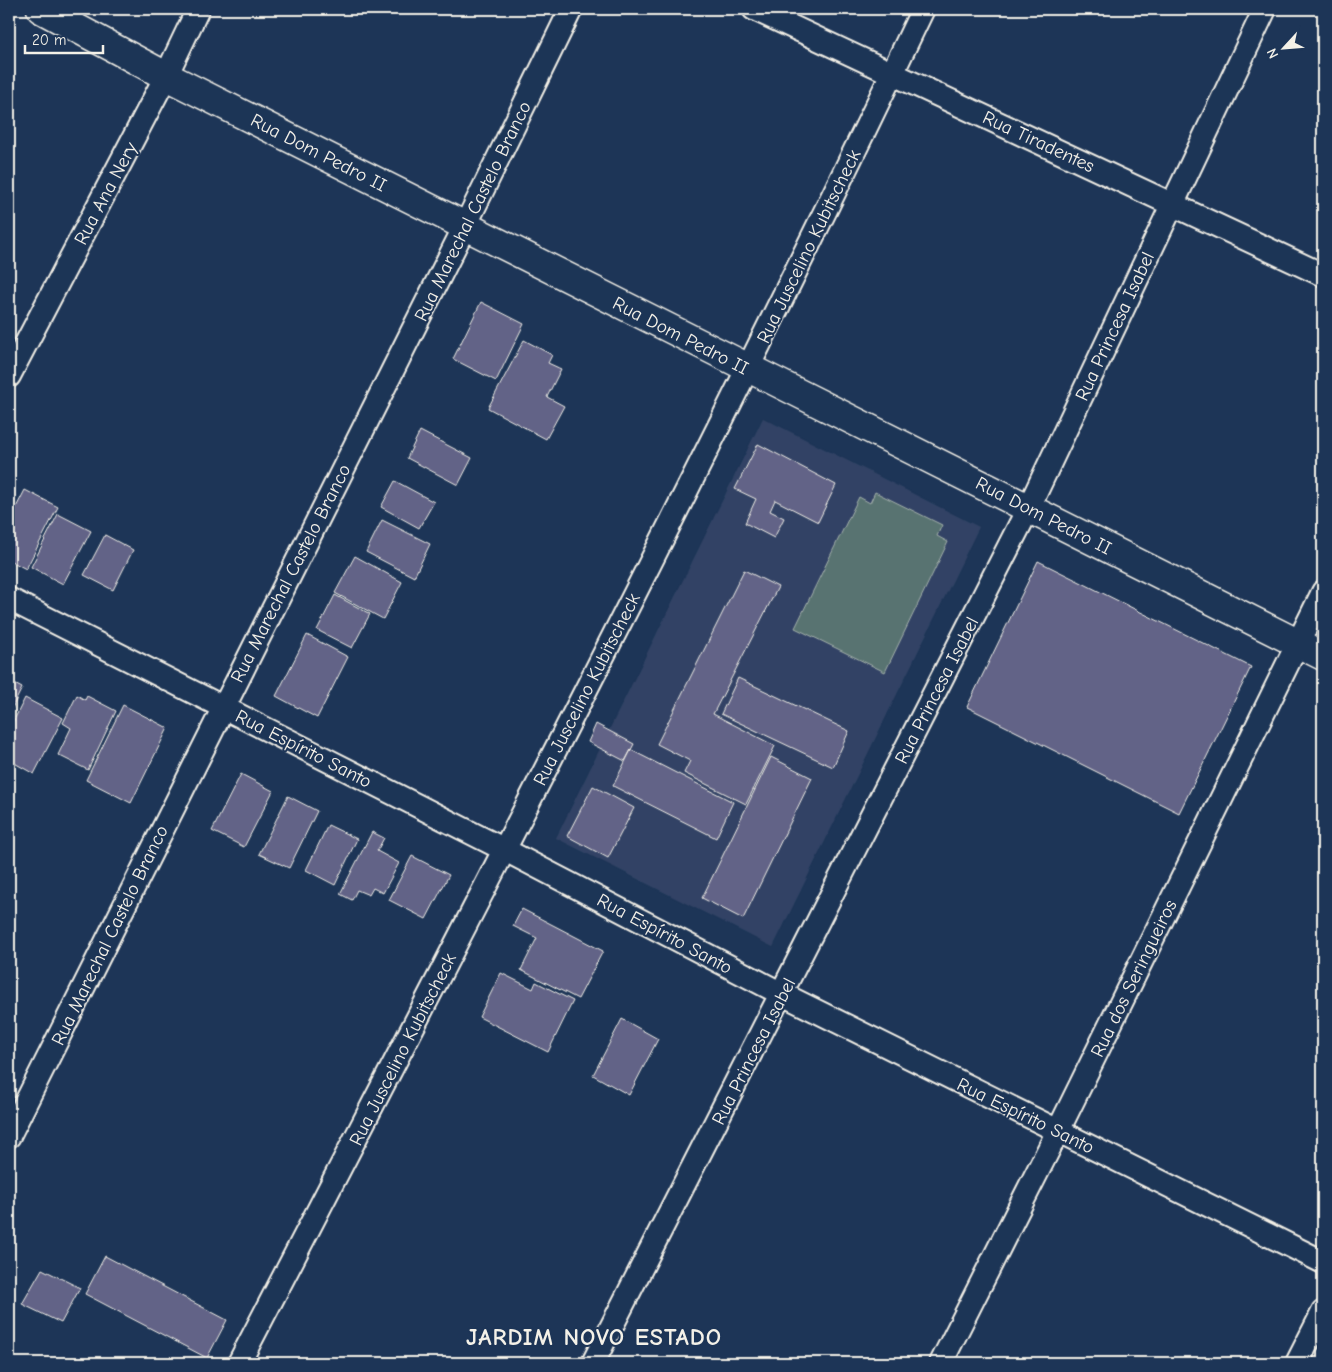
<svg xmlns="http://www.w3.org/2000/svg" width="1332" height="1372" font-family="'Comic Neue',sans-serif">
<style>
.built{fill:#324365}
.green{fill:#587371;stroke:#a6b2ac}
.building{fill:#626387;stroke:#f4f1e8}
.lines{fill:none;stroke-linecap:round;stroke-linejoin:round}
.street-casing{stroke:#f4f1e8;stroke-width:26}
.secondary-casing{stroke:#f4f1e8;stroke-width:31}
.street{stroke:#1d3557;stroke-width:22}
.secondary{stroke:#1d3557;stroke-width:28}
.labels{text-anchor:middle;stroke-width:4;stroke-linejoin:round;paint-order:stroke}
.street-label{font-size:19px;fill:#f4f1e8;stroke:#1d3557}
.district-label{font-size:24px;font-weight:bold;letter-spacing:1px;fill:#f4f1e8;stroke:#1d3557}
</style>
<rect width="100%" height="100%" fill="#1d3557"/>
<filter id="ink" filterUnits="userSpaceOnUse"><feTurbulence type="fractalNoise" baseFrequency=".02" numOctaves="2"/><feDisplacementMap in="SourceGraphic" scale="10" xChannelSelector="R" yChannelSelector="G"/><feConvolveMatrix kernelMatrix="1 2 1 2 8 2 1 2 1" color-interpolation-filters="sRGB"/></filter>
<g filter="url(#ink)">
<path class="built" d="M763 418 979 527 773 947 556 838Z"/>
<path class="green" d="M875 492 942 525 937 536 948 542 885 672 795 628 859 497 870 503Z"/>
<path class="building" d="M481 302 524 324 496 381 453 359Z
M524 340 552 355 548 363 561 369 547 397 564 406 546 439 488 408Z
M420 431 472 458 458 485 407 458Z
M758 444 836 485 818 522 775 500 770 511 784 518 774 538 745 523 756 499 735 489Z
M395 481 434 502 419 528 381 507Z
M25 490 58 507 26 569 9 560V521Z
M58 514 91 531 63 584 31 567Z
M382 520 430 544 414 577 366 552Z
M105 535 133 550 113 590 84 575Z
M355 556 402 582 383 619 335 593Z
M1038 561 1251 667 1179 813 967 707Z
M744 570 778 587 713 714 775 746 746 804 684 773 690 761 657 744Z
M335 595 370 614 352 648 317 630Z
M307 635 348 657 317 718 276 696Z
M738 678 849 731 833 767 721 714Z
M9 681 22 688 9 714Z
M77 695 85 700 87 696 116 711 88 770 58 755 71 728 63 723Z
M25 698 63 718 34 774 9 760V730Z
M123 705 168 728 131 803 86 780Z
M596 724 634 744 625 761 588 742Z
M631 750 733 802 716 838 613 786Z
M771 757 812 778 743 919 702 898Z
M241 774 273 791 244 847 212 831Z
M593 786 634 808 608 858 567 836Z
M288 796 317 811 289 868 259 854Z
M328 825 357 839 335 885 306 870Z
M372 832 384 838 377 851 399 863 383 893 373 888 369 895 357 890 352 900 340 894Z
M412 856 449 875 426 919 389 900Z
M522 909 603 951 578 999 521 970 537 938 513 926Z
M501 973 533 989 536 982 573 1001 548 1052 479 1017Z
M622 1019 658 1039 629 1095 593 1075Z
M105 1256 227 1320 207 1358 85 1294Z
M42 1269 80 1288 61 1323 22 1304Z"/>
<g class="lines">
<g class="street-casing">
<path id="street" d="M754 9 1323 275
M9 376 166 76 198 9
M9 599 505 850 782 994 1323 1262
M9 1136 465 226 571 9
M239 1363C472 914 705 465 923 9
M593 1363 1029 507 1265 9
M941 1363 1058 1131 1323 592
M1297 1363 1323 1312"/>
</g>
<g class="secondary-casing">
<path id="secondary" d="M41 9 166 76 1323 656"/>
</g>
<use href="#street" class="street"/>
<use href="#secondary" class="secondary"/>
</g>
</g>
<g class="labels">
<g class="street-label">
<text transform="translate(1039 141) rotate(25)" y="7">Rua Tiradentes</text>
<text transform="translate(319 152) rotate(27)" y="7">Rua Dom Pedro II</text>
<text transform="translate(105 193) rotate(-62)" y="7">Rua Ana Nery</text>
<text transform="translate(472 211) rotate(-64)" y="7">Rua Marechal Castelo Branco</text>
<text transform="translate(808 246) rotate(-64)" y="7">Rua Juscelino Kubitscheck</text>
<text transform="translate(1114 326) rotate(-65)" y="7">Rua Princesa Isabel</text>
<text transform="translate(681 335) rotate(27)" y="7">Rua Dom Pedro II</text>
<text transform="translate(1044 515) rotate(27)" y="7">Rua Dom Pedro II</text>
<text transform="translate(290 573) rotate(-63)" y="7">Rua Marechal Castelo Branco</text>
<text transform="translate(586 689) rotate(-63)" y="7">Rua Juscelino Kubitscheck</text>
<text transform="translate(936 690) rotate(-63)" y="7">Rua Princesa Isabel</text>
<text transform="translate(304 748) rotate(27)" y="7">Rua Espírito Santo</text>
<text transform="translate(665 933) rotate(28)" y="7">Rua Espírito Santo</text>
<text transform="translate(109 935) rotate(-64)" y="7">Rua Marechal Castelo Branco</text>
<text transform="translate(1133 978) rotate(-64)" y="7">Rua dos Seringueiros</text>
<text transform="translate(402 1049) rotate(-63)" y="7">Rua Juscelino Kubitscheck</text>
<text transform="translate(753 1051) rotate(-63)" y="7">Rua Princesa Isabel</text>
<text transform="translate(1026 1115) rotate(26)" y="7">Rua Espírito Santo</text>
</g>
<g class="district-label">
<text x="594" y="1345">JARDIM NOVO ESTADO</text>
</g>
</g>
<rect width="1332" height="1372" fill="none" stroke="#1d3557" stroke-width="30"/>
<rect x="15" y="15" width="1302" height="1342" fill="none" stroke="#f4f1e8" stroke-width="2" filter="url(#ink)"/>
<g transform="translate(1284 48) rotate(244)" stroke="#1d3557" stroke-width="4" paint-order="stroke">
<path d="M0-4L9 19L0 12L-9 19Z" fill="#f4f1e8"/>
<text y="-8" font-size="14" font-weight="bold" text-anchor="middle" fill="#f4f1e8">N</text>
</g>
<path d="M25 45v8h78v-8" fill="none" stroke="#f4f1e8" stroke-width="2.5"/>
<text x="32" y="45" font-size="15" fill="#f4f1e8" stroke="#1d3557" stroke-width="4" paint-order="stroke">20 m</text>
</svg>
